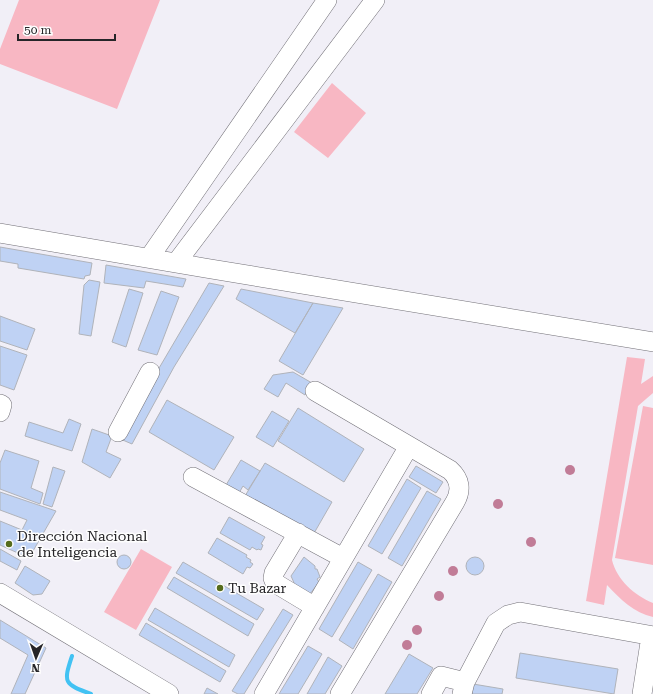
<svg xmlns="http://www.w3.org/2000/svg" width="653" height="694" font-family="'Roboto Serif',serif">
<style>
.green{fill:#f8b7c3}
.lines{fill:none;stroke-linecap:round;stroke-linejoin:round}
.stream{stroke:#42c2f3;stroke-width:4}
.building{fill:#bfd2f4;stroke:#b0b3ba}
.minor-casing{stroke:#727077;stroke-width:20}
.minor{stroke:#fff;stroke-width:19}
.tree{fill:#c17c97}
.poi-dot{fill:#566c1c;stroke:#fefefe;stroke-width:1.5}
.labels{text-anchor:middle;stroke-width:3;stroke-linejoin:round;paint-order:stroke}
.poi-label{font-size:14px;fill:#262528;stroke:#fefefe;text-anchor:start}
</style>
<rect width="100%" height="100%" fill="#f1eff7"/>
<path class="green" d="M19 0H160L117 109 0 64V49Z
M332 83 366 113 328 158 294 132Z
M627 357 645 359 641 384 653 376V393L646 399 638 406 612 560C617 580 634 595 653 603V617C634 613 620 599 607 585L604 605 586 601Z
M643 406 653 408V565L615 558Z
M141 549 172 567 136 630 104 612Z"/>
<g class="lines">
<path class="stream" d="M72 656C63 683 64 684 91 694"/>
</g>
<path class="building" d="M0 247 92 263 90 275 85 276 84 279 18 268V264L0 261Z
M106 265 186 279 183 287 146 281 144 288 104 283Z
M89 280 100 282 91 336 79 334 84 285Z
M209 283 224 286 174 367 132 444 118 438Z
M129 289 143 293 126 347 112 342Z
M241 289 313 303 295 333 236 299Z
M161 291 179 297 157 355 138 350Z
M313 303 343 308 303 375 279 361Z
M0 316 35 329 27 350 0 341Z
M0 346 27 355 14 390 0 385Z
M293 372 312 383 305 395 286 383 278 397 264 389 273 375Z
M167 400 234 437 214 470 149 432Z
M298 408 364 449 344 482 278 441Z
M272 411 289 421 273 447 256 437Z
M69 419 81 424 72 451 25 436 29 422 63 433Z
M92 429 112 436 106 452 121 459 110 478 82 462Z
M5 450 39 461 31 488 43 493 40 504 0 489V463Z
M241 460 260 471 248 490 243 486 239 493 226 485Z
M265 463 332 502 313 535 245 496Z
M416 466 443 482 436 493 409 477Z
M53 467 65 471 52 507 43 504Z
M407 479 421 488 382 554 368 546Z
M427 491 441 499 402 566 388 558Z
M0 492 56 511 29 558 0 545V521L22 530 27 520 0 510Z
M229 517 265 537 261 544 263 545 261 550 258 549 257 550 252 547 250 550 220 533Z
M217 538 247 555 246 557 251 560 250 562 253 564 250 568 247 567 243 574 208 553Z
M0 549 21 561 17 570 0 561Z
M117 562a7 7 0 1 1 14 0a7 7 0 1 1-14 0Z
M466 566a9 9 0 1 1 18 0a9 9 0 1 1-18 0Z
M304 557 315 566V569H317L320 577 317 579 319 582 310 594 295 585 291 576Z
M183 562 264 609 257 620 176 573Z
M358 562 372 570 332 637 319 629Z
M25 566 50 581 42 594 33 595 15 583Z
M378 574 392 582 353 649 339 640Z
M174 577 254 624 248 636 167 588Z
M155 608 235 655 229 667 148 620Z
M283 609 293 615 244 694H238L232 691Z
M0 620 46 648 25 694H11L28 655 0 638Z
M146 623 226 671 220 682 139 635Z
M308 646 322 654 298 694H279Z
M520 653 618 669 614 694 516 678Z
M409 654 433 668 417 694H385Z
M328 657 342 666 325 694H307Z
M473 684 503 689 502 694H472Z
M207 688 218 694H204Z"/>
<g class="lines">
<g class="minor-casing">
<path id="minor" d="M0 233 205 268 653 342
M149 258 327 0
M176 263 375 0
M315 391 450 470C460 479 462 490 455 502L340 694
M0 404 2 405 0 412
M118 432 150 372
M193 477 343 558
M298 533 274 573 273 578 275 583 315 607
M0 593 169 694
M264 694 409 446
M431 694 441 676 465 682
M462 694 465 682 496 623 508 615 520 612 653 636
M642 694 651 636"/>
</g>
<use href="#minor" class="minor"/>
</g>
<g class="tree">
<circle cx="570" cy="470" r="5"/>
<circle cx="498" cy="504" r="5"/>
<circle cx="531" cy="542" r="5"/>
<circle cx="453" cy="571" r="5"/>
<circle cx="439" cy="596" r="5"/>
<circle cx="417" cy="630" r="5"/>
<circle cx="407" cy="645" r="5"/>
</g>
<g class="poi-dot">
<circle cx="9" cy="544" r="4"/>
<circle cx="220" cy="588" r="4"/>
</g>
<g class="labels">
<g class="poi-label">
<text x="17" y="541">Dirección Nacional<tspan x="17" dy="16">de Inteligencia</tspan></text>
<text x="228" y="593">Tu Bazar</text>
</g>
</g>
<g transform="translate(36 658) rotate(182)" stroke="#fefefe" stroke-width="3" paint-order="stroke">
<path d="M0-3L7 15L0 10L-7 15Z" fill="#262528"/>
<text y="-6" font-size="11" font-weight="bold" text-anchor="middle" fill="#262528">N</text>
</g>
<path d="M18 34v6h97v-6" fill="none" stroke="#262528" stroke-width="2"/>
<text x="24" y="34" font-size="12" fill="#262528" stroke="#fefefe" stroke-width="3" paint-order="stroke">50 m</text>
</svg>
